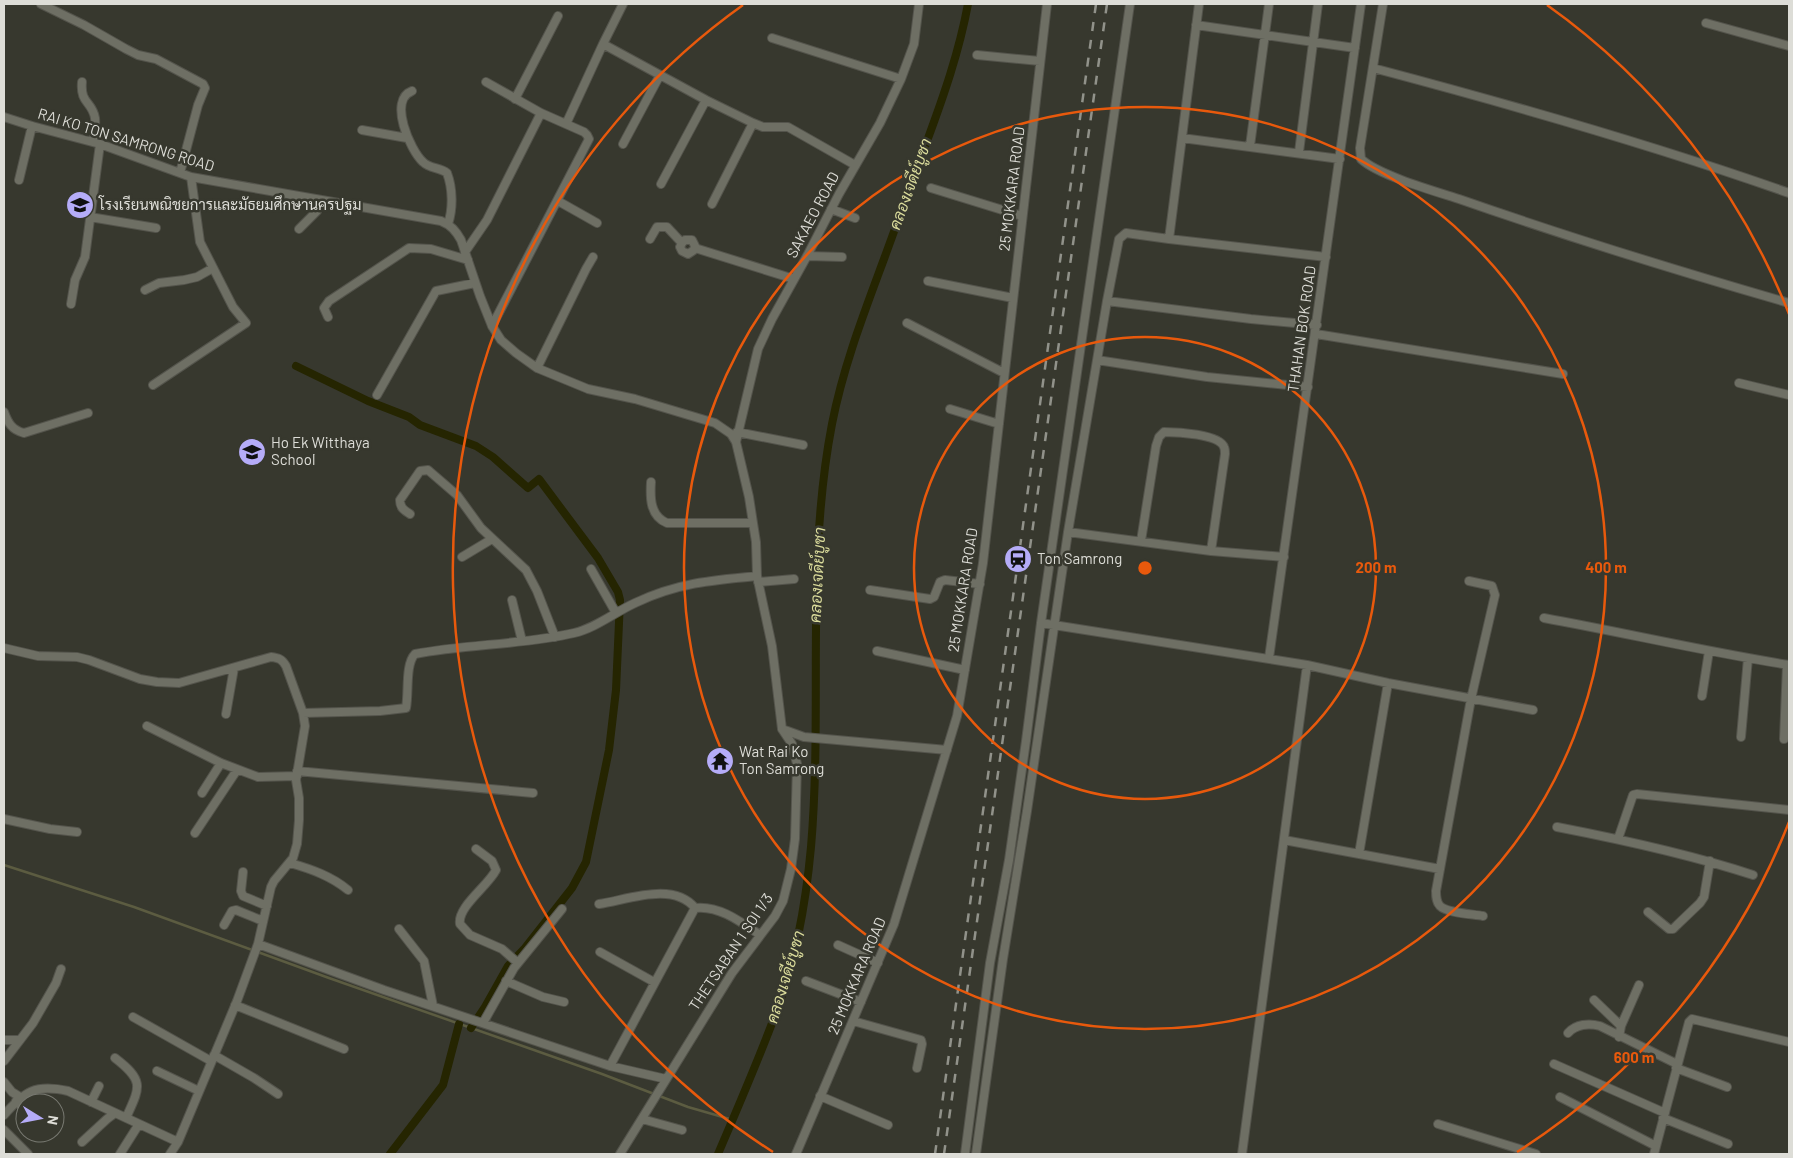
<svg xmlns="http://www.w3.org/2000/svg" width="1793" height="1158" font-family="Barlow,Sarabun,sans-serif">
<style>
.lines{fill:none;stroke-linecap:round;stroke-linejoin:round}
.stream{stroke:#5c5c41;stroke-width:2.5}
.canal{stroke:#252501;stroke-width:8}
.minor-casing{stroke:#54544c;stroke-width:10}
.minor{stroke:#6e6f64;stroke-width:8}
.rail{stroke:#91928a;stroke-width:2.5;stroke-dasharray:9 9;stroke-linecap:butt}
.ring{fill:none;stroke:#e8590c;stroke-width:2.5}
.labels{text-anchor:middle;stroke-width:5;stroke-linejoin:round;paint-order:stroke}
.street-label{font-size:15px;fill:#ddddd7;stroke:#37382e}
.poi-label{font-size:15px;fill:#ddddd7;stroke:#37382e;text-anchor:start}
.water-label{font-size:16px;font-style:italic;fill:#dadb9b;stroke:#37382e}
.centre{fill:#e8590c;stroke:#37382e;stroke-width:2.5}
.ring-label{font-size:15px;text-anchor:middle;font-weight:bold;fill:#e8590c;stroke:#37382e;stroke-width:5;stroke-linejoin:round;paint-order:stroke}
</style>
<rect width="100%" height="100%" fill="#37382e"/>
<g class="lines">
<path class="stream" d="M4 865 134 907 329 978 602 1074 688 1107 733 1120"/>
<path class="canal" d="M296 366 368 401 409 417 420 425 476 446 493 457 528 488 539 479 598 558 618 592 620 600 616 690 609 750 586 862 572 888 525 948 508 966 485 1007 471 1028
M390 1154 443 1085 459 1024
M718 1154C738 1107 759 1059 777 1010 796 959 806 902 811 847 823 706 805 564 832 424 843 367 864 313 884 259 898 220 913 180 927 141 944 95 959 52 968 4"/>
<g class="minor-casing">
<path id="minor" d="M41 4 84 25 126 49 138 55 156 59 203 84 205 88 198 105 180 173
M623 4 603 44 706 100 753 123 763 127H788L855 165
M1383 4 1360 148 1361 159C1378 175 1434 191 1459 199 1568 237 1678 271 1789 303
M1706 23 1789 46
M1196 25 1355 48
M772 38 901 79
M977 55 1040 61
M1373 68C1513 105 1653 145 1789 193
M82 82C80 104 92 101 95 118 96 126 94 134 93 142
M486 82 541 113 584 132 587 135 589 139 492 326
M412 91C388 100 410 150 423 162 430 169 440 167 447 173 453 189 453 209 448 224
M515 99 558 16
M4 117 32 126 100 144 191 177 441 221C451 225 456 231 461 240L480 296 492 326 501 340 516 353 537 368 588 389 635 399 715 423 731 434 736 442 749 497 753 523 756 542 757 576 772 646 782 729 792 744 797 764 795 839 791 869 783 901 775 916 732 973 620 1154
M566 124 603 44
M362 130 407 138
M1182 138 1340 159
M623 144 660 75
M1250 146 1269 4
M1299 152 1318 4
M19 180 32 126
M661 184 706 100
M931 188 1022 216
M558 201 597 223
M712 204 753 123
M831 209 855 218
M90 217 156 228
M299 229 317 211 322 201
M650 239 657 227H667L682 243 680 247 682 251 688 254 694 250 695 246 692 240H685L682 243
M1169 239 1326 257
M695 248 794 279
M465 252 487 220 541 113
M807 256 842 257
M928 281 1013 298
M145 290 159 283 184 280 197 277 213 268
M1107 301 1251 319 1317 325
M71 304 75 280 85 257 100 144
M328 317 324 308 329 301 409 248 431 249 468 260
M907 323 1004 373
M1316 334 1563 374
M1097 360 1207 377 1308 387
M537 368 586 269 593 257
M1739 383 1789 395
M153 385 246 323 233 307 200 242 191 177
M377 395 436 291 475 283
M950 409 999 424
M4 412C8 423 12 430 24 433L88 413
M737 432 803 445
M736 442 758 349 772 319 807 256 839 194 880 123 901 79 914 44 919 4
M651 482C650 498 650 516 667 523H753
M410 514C404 510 400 508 400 500L420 471 428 470 457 495 481 528 526 570 537 591 555 637
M1068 532 1211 551 1284 557
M1141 541 1156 446 1159 437 1164 432C1177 432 1219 434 1224 447 1225 449 1225 452 1225 454L1211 551
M462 557 492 539
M591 569 616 613
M1469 581 1492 586 1495 595 1471 699 1436 891C1436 896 1436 902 1440 906 1447 913 1472 914 1483 916
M758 582 794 579
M870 590 930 599 934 597 940 582 945 580 980 584
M512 600 522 641
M1544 618C1626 633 1707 652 1789 665
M1041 623 1307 665 1388 683 1533 710
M4 648 38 656 77 657 89 660 140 679 157 682 179 683 271 657C279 658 282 659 286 666L303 713 305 726 296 780 299 798V820L297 844 293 858 274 881 271 887 258 944 237 1001 178 1142 170 1154
M877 651 965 670
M1269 658 1361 4
M1702 696 1709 651
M303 713 380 711 406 708C409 693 405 664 415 654 467 644 522 645 574 633 596 628 615 612 635 603 677 583 713 580 757 576
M226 714 234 668
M147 726 221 763 258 777 297 776
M782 729 804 737 947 750
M1741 737 1748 658
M1784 739 1787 665
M297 771 533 793
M202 793 221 763
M4 819 50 829 77 832
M1557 827C1624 840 1689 854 1753 875
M195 833 237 770
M1618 839 1633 795 1637 794 1789 810
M1284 840 1440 869
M476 849 492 861 496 870C488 886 457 907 460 924L470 935 502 949 518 963
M1359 854 1388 683
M290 863C311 869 331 876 348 890
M243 872 241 891 243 896 267 906
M599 904C627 900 673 881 695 908
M1648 912 1669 929H1673L1677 925 1700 903 1704 897 1710 861
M224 925 232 911 236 910 263 921
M399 929 424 961 433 1006
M258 944 384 990 610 1066 666 1079
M838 945 878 963
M600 952 654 982
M506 981 543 997 564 1002
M806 981 861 1002
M1594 1000 1621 1026 1619 1037
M235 1005 344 1049
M133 1017 211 1061
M853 1021 921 1040 922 1044 917 1068
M483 1023 514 968 562 909
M1621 1026 1639 985
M1568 1033C1576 1024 1589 1023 1600 1026L1677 1064
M4 1040H20
M214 1055 254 1078 278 1094
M115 1058C145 1081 140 1087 126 1118
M4 1061 33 1023 56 983 61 969
M1554 1064 1665 1113
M610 1066 695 908C719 905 741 922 760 935
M1676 1068 1727 1087
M157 1071 199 1091
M4 1082 12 1092 20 1097
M820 1096 888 1125
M1560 1097 1656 1146
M16 1101 25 1110
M91 1102 99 1086
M4 1115C25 1091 35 1084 68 1091L178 1142
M1663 1118 1728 1144
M642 1119 682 1130
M1438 1124 1536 1154
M4 1130 28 1154
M82 1142 107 1119 115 1113
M120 1154 139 1124
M796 1154 894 924 957 716 983 563 1047 4
M965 1154 990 963 1009 860 1026 741 1041 623 1130 4
M976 1154 1003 959 1027 811 1068 532 1107 301 1119 239 1126 233 1169 239 1199 4
M1242 1154 1307 665
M1654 1154 1689 1022 1692 1019 1789 1042"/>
</g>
<use href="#minor" class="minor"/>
<path class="rail" d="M935 1154 1096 4
M944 1154 1107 4"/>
</g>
<g class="ring">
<circle cx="1145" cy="568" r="231"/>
<circle cx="1145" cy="568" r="461"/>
<path d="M1789 822A692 692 0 0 1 1517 1152M773 1152A692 692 0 0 1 743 5M1547 5A692 692 0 0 1 1789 314"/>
</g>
<defs>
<g id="school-disc" transform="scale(1.4375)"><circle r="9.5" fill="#b5acf8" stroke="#37382e"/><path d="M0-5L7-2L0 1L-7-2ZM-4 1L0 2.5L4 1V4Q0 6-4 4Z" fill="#111"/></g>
<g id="station-disc" transform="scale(1.4375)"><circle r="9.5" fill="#b5acf8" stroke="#37382e"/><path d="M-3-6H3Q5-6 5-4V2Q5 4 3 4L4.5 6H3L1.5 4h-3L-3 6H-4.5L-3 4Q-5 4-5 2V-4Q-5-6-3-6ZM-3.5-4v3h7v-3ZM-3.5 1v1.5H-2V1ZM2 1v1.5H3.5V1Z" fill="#111"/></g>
<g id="temple-disc" transform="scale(1.4375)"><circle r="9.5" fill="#b5acf8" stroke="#37382e"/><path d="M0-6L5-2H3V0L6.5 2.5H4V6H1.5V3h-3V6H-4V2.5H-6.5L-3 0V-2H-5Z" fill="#111"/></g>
</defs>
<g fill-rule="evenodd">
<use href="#school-disc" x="80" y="205"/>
<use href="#school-disc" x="252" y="452"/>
<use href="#station-disc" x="1018" y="559"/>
<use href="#temple-disc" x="720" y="761"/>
</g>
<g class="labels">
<g class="street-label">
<text transform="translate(126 140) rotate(17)" y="5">RAI KO TON SAMRONG ROAD</text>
<text transform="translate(1012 189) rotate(-83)" y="5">25 MOKKARA ROAD</text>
<text transform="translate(813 215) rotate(-62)" y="5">SAKAEO ROAD</text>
<text transform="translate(1302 329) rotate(-82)" y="5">THAHAN BOK ROAD</text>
<text transform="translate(963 590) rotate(-81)" y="5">25 MOKKARA ROAD</text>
<text transform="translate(731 952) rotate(-56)" y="5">THETSABAN 1 SOI 1/3</text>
<text transform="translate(857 976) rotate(-67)" y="5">25 MOKKARA ROAD</text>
</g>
<g class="poi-label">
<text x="99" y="210">โรงเรียนพณิชยการและมัธยมศึกษานครปฐม</text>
<text x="271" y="448">Ho Ek Witthaya<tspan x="271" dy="17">School</tspan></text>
<text x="1037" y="564">Ton Samrong</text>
<text x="739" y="757">Wat Rai Ko<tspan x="739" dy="17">Ton Samrong</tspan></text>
</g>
<g class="water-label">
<text transform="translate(910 184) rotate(-70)" y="6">คลองเจดีย์บูชา</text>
<text transform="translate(817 575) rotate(-87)" y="6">คลองเจดีย์บูชา</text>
<text transform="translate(785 977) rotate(-73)" y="6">คลองเจดีย์บูชา</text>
</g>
</g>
<circle cx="1145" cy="568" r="8" class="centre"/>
<g class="ring-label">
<text x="1376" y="573">200 m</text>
<text x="1606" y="573">400 m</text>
<text x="1634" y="1063">600 m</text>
</g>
<rect width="1793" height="1158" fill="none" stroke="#ddddd7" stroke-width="10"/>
<g transform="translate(40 1118) rotate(100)"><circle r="24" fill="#37382e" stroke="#797a72"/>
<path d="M0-4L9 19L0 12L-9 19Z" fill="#b5acf8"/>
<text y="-8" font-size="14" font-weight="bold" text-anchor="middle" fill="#ddddd7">N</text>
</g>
</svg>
